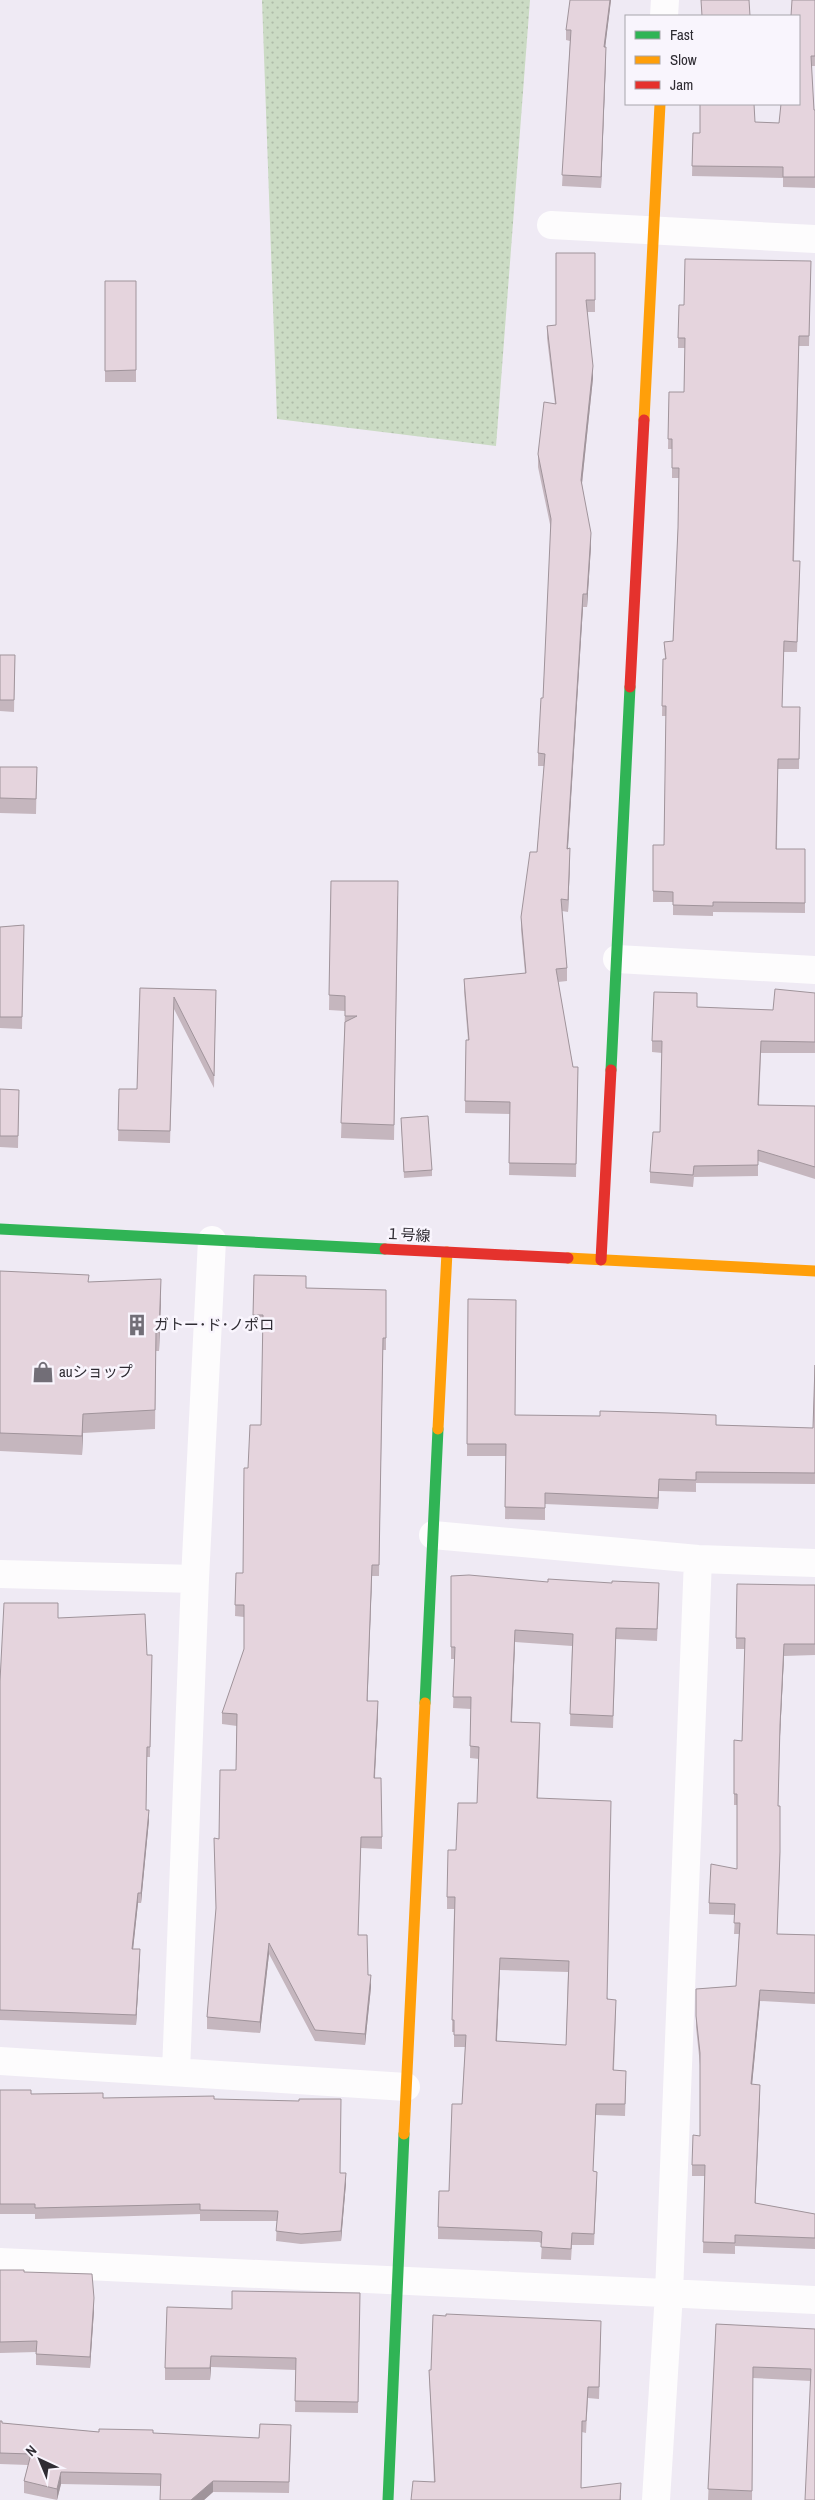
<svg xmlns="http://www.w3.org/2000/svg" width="815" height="2500" font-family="'Archivo Narrow','Noto Sans JP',sans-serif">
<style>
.grass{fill:url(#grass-dots)}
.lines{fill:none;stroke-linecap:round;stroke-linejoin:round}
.street{stroke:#fdfcfd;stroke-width:28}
.fast{stroke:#30b455;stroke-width:11}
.slow{stroke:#ff9f0a;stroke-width:11}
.jam{stroke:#e5322d;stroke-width:11}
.wall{fill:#c5b6be;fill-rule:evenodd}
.shaded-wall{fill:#a0949b}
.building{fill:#e5d4dd;stroke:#a0949b;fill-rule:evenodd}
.labels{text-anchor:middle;stroke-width:5;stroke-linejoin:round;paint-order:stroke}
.street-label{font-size:15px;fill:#2f2c33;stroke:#f9f5fd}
.poi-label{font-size:15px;fill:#2f2c33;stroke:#f9f5fd;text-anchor:start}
</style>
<defs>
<pattern id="grass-dots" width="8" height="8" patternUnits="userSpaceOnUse" patternTransform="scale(1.25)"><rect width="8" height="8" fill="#cbdbc4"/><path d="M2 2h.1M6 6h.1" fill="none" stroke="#afbca9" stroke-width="1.8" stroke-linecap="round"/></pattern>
</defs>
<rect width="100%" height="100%" fill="#efeaf4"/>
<path class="grass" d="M262 0H530L496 446 277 419Z"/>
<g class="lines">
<path class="street" d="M664 16 665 0
M551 225 815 239
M617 959 815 970
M433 1535 698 1559 815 1563
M0 1574 195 1579
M0 2061 406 2087
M176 2072 195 1579 212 1240
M0 2262 815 2300
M656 2500 669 2293 698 1559"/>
<path class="fast" d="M611 1070 630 687
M0 1229 385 1249
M425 1703 438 1429
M388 2500 404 2134"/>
<path class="slow" d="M644 420 660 104
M568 1258 815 1271
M438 1429 447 1252
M404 2134 425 1703"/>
<path class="jam" d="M630 687 644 420
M385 1249 568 1258
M601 1260 611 1070"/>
</g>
<path class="wall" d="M611 0 605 47 606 58 601 188 562 186 570 41 566 40V30Z
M815 0V66H811L814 110H815V188L783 187V178L692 176 693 133H700L755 122 779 123Z
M595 253V312H587L593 378 582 484 591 546 587 607H583L568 849 570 861 568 912 562 911 567 968V981L558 982 573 1067H578L576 1177 509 1175 510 1114 465 1113 466 1040H468L464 991V979L525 973 521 930V917L537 852 544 766H538V753L543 698 551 529 538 467V454L555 404 547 338V326L556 325Z
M811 261 809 346H799L794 561 800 571 797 652H784L782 707H800L799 769H778L777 849H805V913L713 912V916L673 915V902H653V845H664L666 716H662L663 659H665L664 642 673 641 678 528 679 478H672V449H668L669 392H684L685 348H678V338L684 305Z
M105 281H136V382H105Z
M0 655H15L14 712 0 711Z
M0 767H37L36 814 0 813Z
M331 881 398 896 394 1140 341 1138 345 1011 329 1010Z
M24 925 22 1029 0 1028V927Z
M140 988 216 990 214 1088 174 1009 170 1143 118 1141 119 1089H137Z
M815 993V1053H761L759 1105 815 1106V1179L758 1161V1176L694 1177 693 1187 650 1183V1172L660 1132 662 1053 652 1052V1041L697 1007 773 1010Z
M0 1089 19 1090 18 1148 0 1147Z
M401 1118 432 1170V1176L404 1178Z
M0 1271 89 1282 161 1298 159 1351H156L155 1429 83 1433 82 1455 0 1451Z
M254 1275 306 1288 386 1290V1350H383L379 1576H372L367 1701 378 1713 375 1778 382 1837V1849L361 1848 358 1935 371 1987 365 2045 315 2041 269 1954 260 2033 207 2029V2017L216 1911 219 1839 236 1770 237 1726 222 1724V1713L244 1650V1617L235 1616 236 1573H243L248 1468 261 1425 263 1326H253Z
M468 1299 515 1415 716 1425 813 1428 815 1365V1484L696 1483V1492L659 1491 658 1509 545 1504V1520L505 1519 506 1456H467Z
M451 1576 659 1594 657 1641 616 1639 613 1728 570 1726 572 1646 515 1642 512 1722 540 1735 538 1798 608 1999 616 2011 614 2070 626 2082 625 2116 596 2115 593 2171 597 2183 594 2245H572L571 2260 541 2259 542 2244 539 2242 438 2239V2227L449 2191 462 2104 465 2047H454V2032H452L454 1909H447V1897L456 1850 477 1803 479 1759 470 1758 471 1709 453 1708 455 1659H451ZM500 1970 568 1972 566 2045 497 2041Z
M802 1585H815V1655L784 1656 780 1736 778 1806H780V1864L777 1934 815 1935V2004L760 2001 752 2084 760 2096 755 2203 815 2214V2249L735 2246V2254L703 2253 705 2176H692V2165L700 2136V2065L696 2027V1989L736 1986 739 1934H734L735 1915 709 1914V1903L737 1869V1805H734V1740L742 1741 745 1649H736V1638Z
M58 1618 147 1655H152L150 1757H147L146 1810 149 1820 141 1903H138L133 1949 140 1959 136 2025 0 2020V1681Z
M0 2090 31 2094 103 2098 214 2099 340 2173 346 2183 341 2241 301 2244 276 2241 277 2221H200V2214L35 2219V2214H0Z
M0 2270 24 2272 94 2310 90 2368 36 2365V2352L0 2353Z
M360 2293 358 2413 295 2412 296 2370 211 2367 210 2380H165V2368L232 2309Z
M716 2324 815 2329 811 2381 753 2378 752 2500H708Z
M601 2332 599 2399 588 2398 586 2433 582 2432 581 2488 621 2495V2500H411L434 2482 429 2370H431Z
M0 2421 2 2423 99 2432 259 2438 291 2436 289 2493 213 2492 204 2500H160L161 2486 61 2484 57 2500 24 2493V2481L28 2465 0 2464Z"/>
<path class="shaded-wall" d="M610 0H611L604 57V47Z
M606 47V58L601 188V177Z
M593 366V378L581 492V480Z
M591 533V546L587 607V594Z
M583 594V607L567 861V849Z
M570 848V861L568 912V900Z
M161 1279V1298L159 1351V1332Z
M83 1414V1433L82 1455V1436Z
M659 1479V1491L658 1509V1498Z
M372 1565V1576L367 1713V1701Z
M515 1630V1642L511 1734V1722Z
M784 1644V1656L780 1736V1725Z
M378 1701V1713L374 1789V1778Z
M149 1810V1820L141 1903V1893Z
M138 1893V1903L132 1959V1949Z
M269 1943V1954L260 2033V2022Z
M140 1949V1959L136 2025V2015Z
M500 1958V1970L496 2053V2041Z
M371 1975V1987L365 2045V2034Z
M760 1990V2001L751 2096V2084Z
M760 2085V2096L755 2214V2203Z
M346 2173V2183L341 2241V2231Z
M94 2298V2310L90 2368V2357Z
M211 2356V2367L210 2380V2368Z
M61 2472V2484L57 2500V2489Z
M213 2481V2492L204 2500H191Z"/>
<path class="building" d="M570 0H610L604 47H606L601 177 562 175 571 30H566Z
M701 0H749L750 16H702Z
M792 0H815V56H811L814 110H815V177H783V167L692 166 693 133H700V104H754L755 122 779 123 781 104H799V16H791Z
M556 253H595V300H586L593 366 581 480 591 533 587 594H583L567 849 570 848 568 900 561 899 567 968 556 969 573 1067H578L576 1164 509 1163 510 1102 465 1101 466 1040H469L464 979 526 973 521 917 530 852H537L545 754 538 753 541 698H543L551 519 538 454 544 402 556 404 547 326 556 325Z
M685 259 811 261 809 336H799L793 561H800L797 642 784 641 782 707H800L799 759H778L776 849H805V903L713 902V906L673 905V892L653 891V845H664L666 706H662L663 659H666L664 642 673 641 678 528 679 468H672V439H668L669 392H684L685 338H678L679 305H684Z
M105 281H136V370L105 371Z
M0 655H15L14 700H0Z
M0 767H37L36 799 0 798Z
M331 881H398L394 1125 341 1123 345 1022 357 1016H345V996L329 995Z
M24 925 22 1017H0V927Z
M140 988 216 990 214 1076 174 997 170 1131 118 1130 119 1089H137Z
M775 989 815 993V1042L761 1041 758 1105 815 1106V1167L758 1150V1165L694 1166 693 1175 650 1172 653 1132H660L662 1041H652L654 992 697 993V1007L773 1010Z
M0 1089 19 1090 18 1136H0Z
M428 1116 432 1170 404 1172 401 1118Z
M0 1271 89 1275 88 1282 161 1279 159 1332H156L155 1410 83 1414 82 1436 0 1433Z
M254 1275 306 1276V1288L386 1290V1338H383L379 1565H372L367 1701H378L374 1778H381L382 1837H361L358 1935H367L368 1975H371L365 2034 315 2030 269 1943 260 2022 207 2017 216 1908 214 1838 219 1839 220 1770H236L237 1714 222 1713 244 1649V1605H235L236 1573H243L244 1468H248L250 1425H261L263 1315H253Z
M468 1299 516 1300 515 1415 600 1416V1411L669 1413 716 1415V1425L813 1428 815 1365V1473L696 1472V1480L659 1479 658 1498 545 1493V1508L505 1507 506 1444H467Z
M469 1575 548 1582V1579L612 1583V1581L659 1583 657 1629 616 1628 613 1716 570 1714 573 1634 515 1630 511 1722 540 1723 537 1798 611 1801 607 1999 616 2000 613 2070 626 2071 625 2104H596L593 2171 597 2172 594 2234 572 2233 571 2249 541 2247 542 2232 539 2231 438 2227 439 2191H449L452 2104H462L466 2035H454V2020H452L455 1897H447L448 1850H456L458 1803H477L479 1747 470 1746 471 1697H453L455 1647H451V1576ZM500 1958 569 1961 566 2045 496 2041Z
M737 1584 802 1585H815V1644H784L780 1725 778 1806H780V1852L777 1934 815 1935V1993L760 1990 751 2084 760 2085 755 2203 815 2214V2238L735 2235V2243L703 2242 705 2165H692L693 2135 700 2136V2053L696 2016V1989L736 1986 740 1923H734L735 1904 709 1903 711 1864 737 1869V1794H734V1740L742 1741 745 1638H736Z
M4 1603H58V1618L145 1614 147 1655H152L150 1747H147L146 1810H149L141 1893H138L132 1949H140L136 2015 0 2010V1681Z
M0 2090H31V2094L103 2093V2098L214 2096V2099L299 2101V2099H341L340 2173H346L341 2231 301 2234 276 2231 278 2211 200 2210V2204L35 2208V2204H0Z
M0 2270H24V2272L92 2274 94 2298 90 2357 36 2354 37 2341 0 2342Z
M232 2291 360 2293 358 2402 295 2401 296 2358 211 2356 210 2368H165L167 2307 232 2309Z
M446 2314 601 2321 599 2387H588L586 2421H582L581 2488 621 2483 620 2500H411L413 2481 435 2482 429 2370H431L433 2315 446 2316Z
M716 2324 815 2329V2500H805L811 2369 753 2367 752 2491 708 2489Z
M0 2421H2V2423L99 2432V2429L153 2430V2433L259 2438 260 2424 291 2425 289 2482 213 2481 191 2500H160L161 2474 61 2472 57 2489 24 2481 31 2454 0 2453Z"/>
<defs>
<g id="building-bare" transform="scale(1.725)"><path d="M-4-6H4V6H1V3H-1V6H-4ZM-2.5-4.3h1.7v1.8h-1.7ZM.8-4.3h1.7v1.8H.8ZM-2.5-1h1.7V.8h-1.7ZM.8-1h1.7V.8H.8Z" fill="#726e77" stroke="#f9f5fd" stroke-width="2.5" paint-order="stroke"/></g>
<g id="shop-bare" transform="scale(1.725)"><path d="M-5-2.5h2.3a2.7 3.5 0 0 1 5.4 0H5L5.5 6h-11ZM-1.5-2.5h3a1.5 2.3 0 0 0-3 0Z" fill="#726e77" stroke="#f9f5fd" stroke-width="2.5" paint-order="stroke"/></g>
</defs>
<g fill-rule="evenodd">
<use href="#building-bare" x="137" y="1325"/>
<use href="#shop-bare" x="43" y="1372"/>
</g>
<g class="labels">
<g class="street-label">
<text transform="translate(408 1235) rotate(3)" y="5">１号線</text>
</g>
<g class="poi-label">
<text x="154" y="1330">ガトー･ド･ノポロ</text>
<text x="59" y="1377">auショップ</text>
</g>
</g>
<rect x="625" y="15" width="175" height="90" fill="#f9f5fd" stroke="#a8a5ac"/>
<rect x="635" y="31" width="25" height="8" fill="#30b455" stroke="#a8a5ac"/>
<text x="670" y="40" font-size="15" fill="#2f2c33">Fast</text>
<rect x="635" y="56" width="25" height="8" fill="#ff9f0a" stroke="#a8a5ac"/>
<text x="670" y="65" font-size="15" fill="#2f2c33">Slow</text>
<rect x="635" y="81" width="25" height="8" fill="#e5322d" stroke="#a8a5ac"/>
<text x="670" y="90" font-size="15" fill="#2f2c33">Jam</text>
<g transform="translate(40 2460) rotate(316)" stroke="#f9f5fd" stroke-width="4" paint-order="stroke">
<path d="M0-4L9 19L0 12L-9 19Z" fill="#2f2c33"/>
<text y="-8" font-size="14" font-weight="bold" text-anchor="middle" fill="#2f2c33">N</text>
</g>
</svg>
